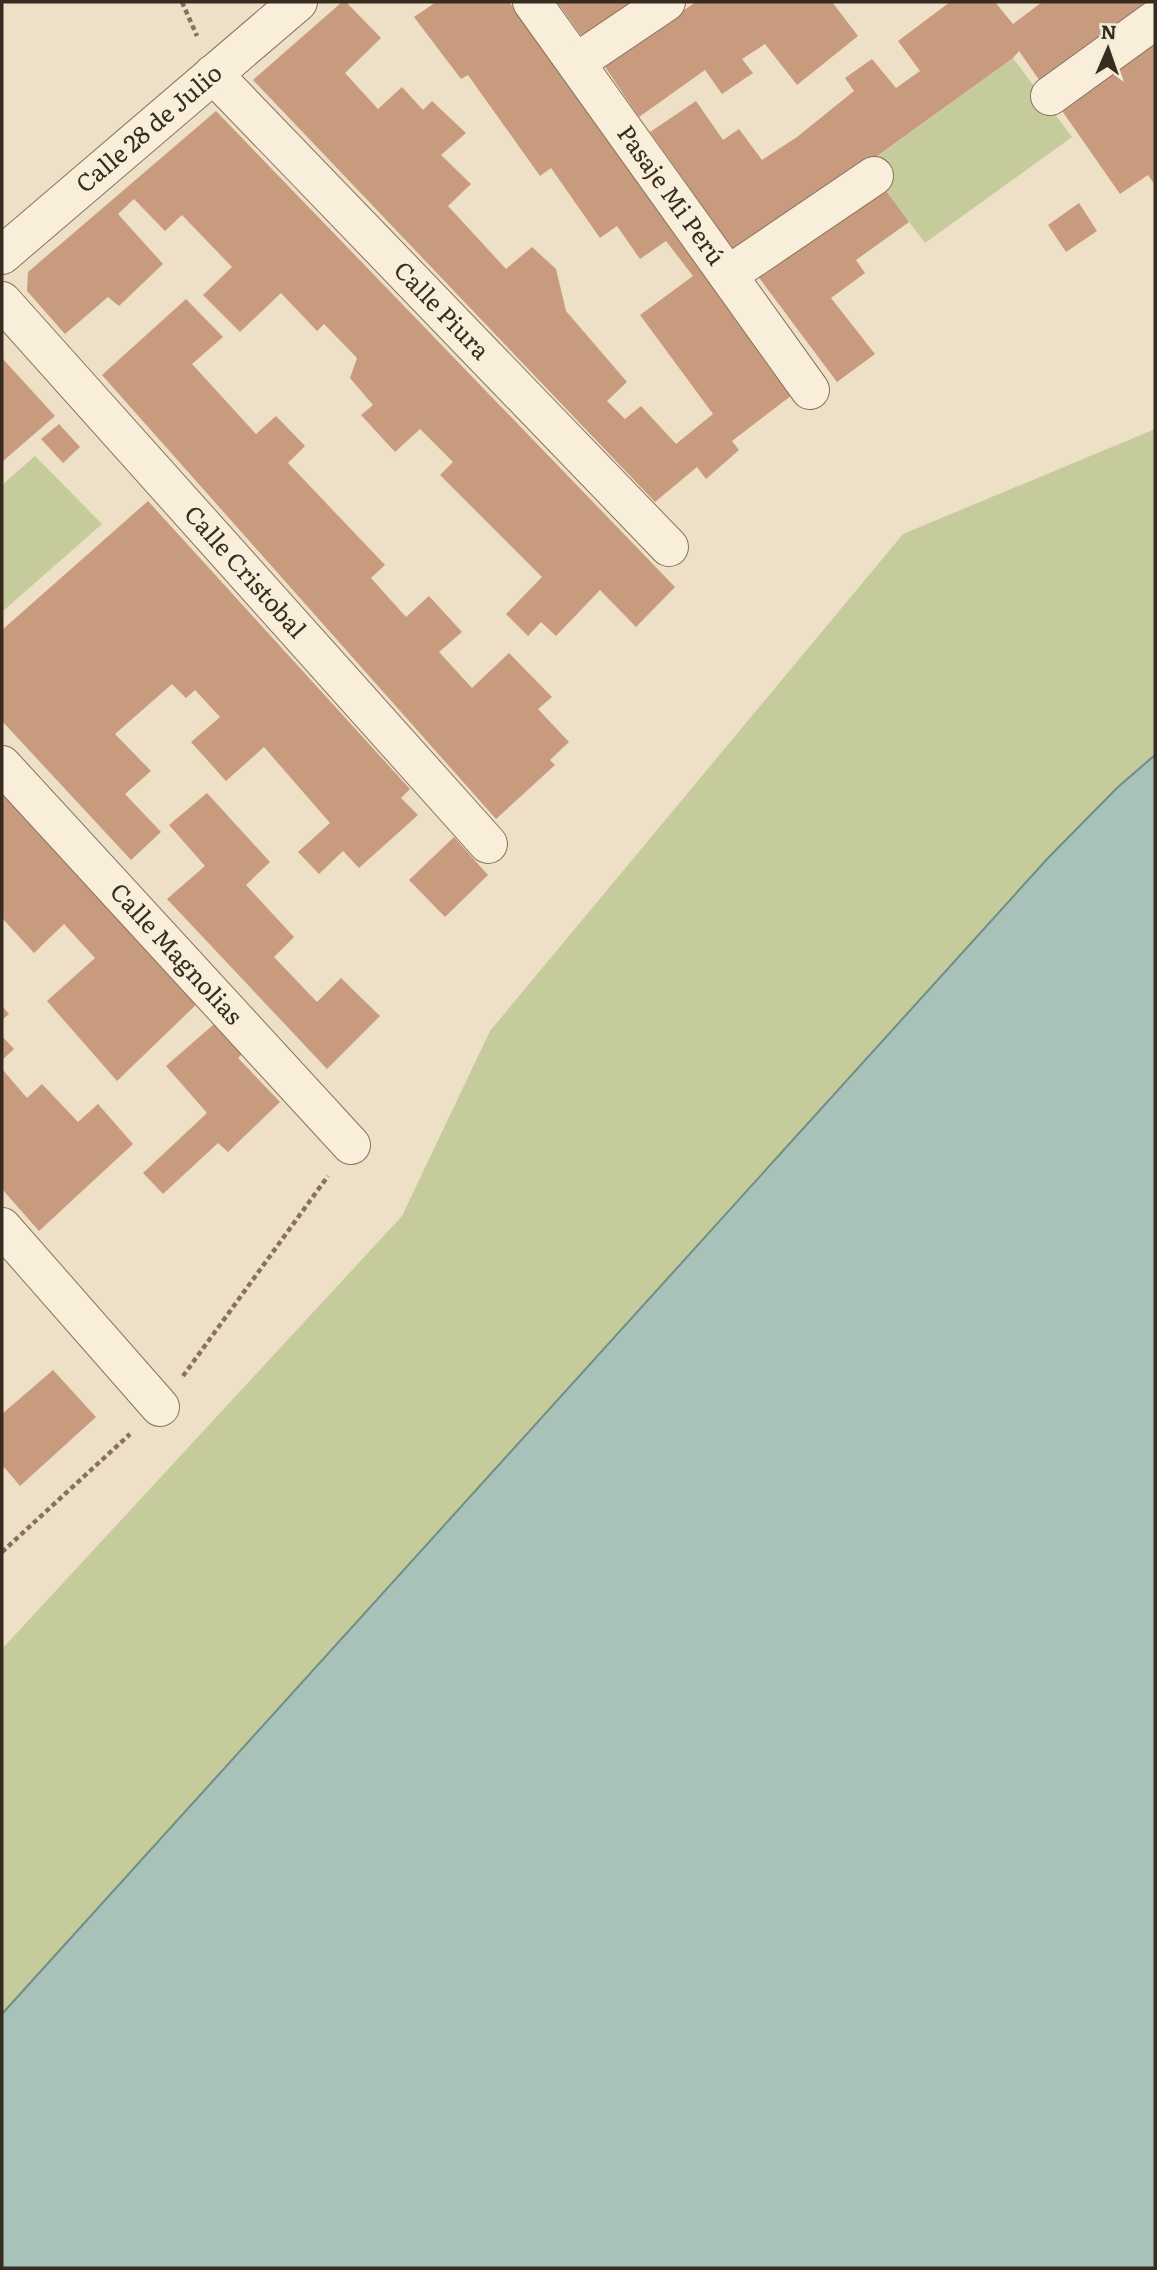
<svg xmlns="http://www.w3.org/2000/svg" width="1157" height="2270" font-family="Literata,serif">
<style>
.green{fill:#c6cb9b}
.water{fill:#a8c1b9;stroke:#6f8f86;stroke-width:2}
.building{fill:#c99b7e}
.lines{fill:none;stroke-linecap:round;stroke-linejoin:round}
.minor-casing{stroke:#88725d;stroke-width:40}
.tertiary-casing{stroke:#88725d;stroke-width:40}
.path{stroke:#88725d;stroke-width:4.5;stroke-dasharray:5 3.5;stroke-linecap:butt}
.minor{stroke:#f8eeda;stroke-width:38}
.tertiary{stroke:#f8eeda;stroke-width:38}
.labels{text-anchor:middle;stroke-width:6;stroke-linejoin:round;paint-order:stroke}
.street-label{font-size:24px;fill:#382b20;stroke:#f4ebd6}
</style>
<rect width="100%" height="100%" fill="#ede0c7"/>
<path class="green" d="M1013 58 1072 137 925 243 866 165Z
M1155 429V755L1118 787 1048 858 2 2014V1649L402 1216 490 1031 903 534Z
M35 456 102 524 2 612V485Z"/>
<path class="water" d="M1155 755V2268H2V2014L1048 858 1118 787Z"/>
<path class="building" d="M342 2H346L381 38 345 73 378 109 402 87 423 110 432 101 466 133 441 155 471 184 448 206 506 269 532 247 556 269 566 311 627 382 607 401 625 419 641 406 676 444 713 414 640 315 693 276 666 241 640 259 617 226 600 238 551 168 540 176 468 75 461 79 414 17 436 2H509L796 392 732 441 739 450 706 479 697 467 655 502 253 80Z
M557 2H636L583 38Z
M696 2H832L858 36 797 85 765 44 742 59 753 73 722 94 705 70 639 117 603 64Z
M950 2H995L1013 24 1042 2H1155L1042 84 1019 51 1013 58 865 165 736 253 650 132 696 101 723 140 739 129 762 160 797 137 854 91 845 78 872 59 896 88 920 71 898 41Z
M1155 40V185L1148 175 1120 194 1058 105Z
M216 111 675 587 636 627 600 590 556 636 541 622 528 636 506 614 542 577 440 475 453 462 420 429 395 452 361 415 373 405 350 378 357 358 324 324 317 331 281 293 240 332 203 295 232 267 182 215 165 231 134 199 118 214 163 264 119 306 108 297 65 334 27 291 28 272Z
M883 187 909 222 856 260 865 273 831 298 875 354 837 382 754 271Z
M1079 203 1097 231 1066 252 1048 225Z
M186 299 223 337 192 364 256 434 276 416 305 446 288 463 385 565 371 578 406 617 429 596 462 632 439 652 472 688 509 653 552 697 538 709 569 742 550 760 555 765 496 819 102 375Z
M2 358 55 416 2 462Z
M59 424 80 447 63 463 41 439Z
M148 501 410 789 401 798 418 815 359 868 343 851 319 874 298 852 330 823 264 747 226 781 191 742 220 717 195 690 186 698 172 684 115 734 151 771 125 794 161 832 131 860 2 721V630Z
M2 783 202 999 117 1081 47 1001 95 958 64 924 34 953 2 918Z
M207 793 270 862 246 885 294 937 274 957 317 1002 341 978 380 1016 327 1069 167 899 205 866 169 825Z
M454 837 488 875 445 917 409 880Z
M2 1006 9 1014 2 1020Z
M221 1018 248 1048 238 1058 280 1102 228 1152 218 1143 163 1194 143 1173 207 1113 166 1066Z
M2 1036 14 1049 2 1060Z
M2 1069 27 1098 42 1084 78 1122 98 1104 133 1144 39 1231 2 1189Z
M53 1370 96 1417 20 1486 4 1467 2 1469V1414Z"/>
<g class="lines">
<g class="minor-casing">
<g id="minor">
<path id="s1" d="M532 2 810 390"/>
<path d="M577 62 666 2"/>
<path id="s2" d="M213 74 669 547"/>
<path d="M1050 96 1155 20"/>
<path d="M728 275 874 176"/>
<path id="s3" d="M2 301 488 844"/>
<path id="s4" d="M2 765 351 1145"/>
<path d="M2 1227 160 1407"/>
</g>
</g>
<g class="tertiary-casing">
<g id="tertiary">
<path id="s5" d="M2 255 298 2"/>
</g>
</g>
<path class="path" d="M182 2 197 36
M183 1376 328 1176
M2 1552 130 1434"/>
<use href="#minor" class="minor"/>
<use href="#tertiary" class="tertiary"/>
</g>
<g class="labels">
<g class="street-label">
<text dy="8" stroke="none"><textPath href="#s5" startOffset="194">Calle 28 de Julio</textPath></text>
<text dy="8" stroke="none"><textPath href="#s1" startOffset="238">Pasaje Mi Perú</textPath></text>
<text dy="8" stroke="none"><textPath href="#s2" startOffset="329">Calle Piura</textPath></text>
<text dy="8" stroke="none"><textPath href="#s3" startOffset="364">Calle Cristobal</textPath></text>
<text dy="8" stroke="none"><textPath href="#s4" startOffset="257">Calle Magnolias</textPath></text>
</g>
</g>
<rect width="1157" height="2270" fill="none" stroke="#382b20" stroke-width="7"/>
<g transform="translate(1108 49) rotate(2)" stroke="#f4ebd6" stroke-width="5" paint-order="stroke">
<path d="M0-5L12 26L0 18L-12 26Z" fill="#382b20"/>
<text y="-10" font-size="19" font-weight="bold" text-anchor="middle" fill="#382b20">N</text>
</g>
</svg>
